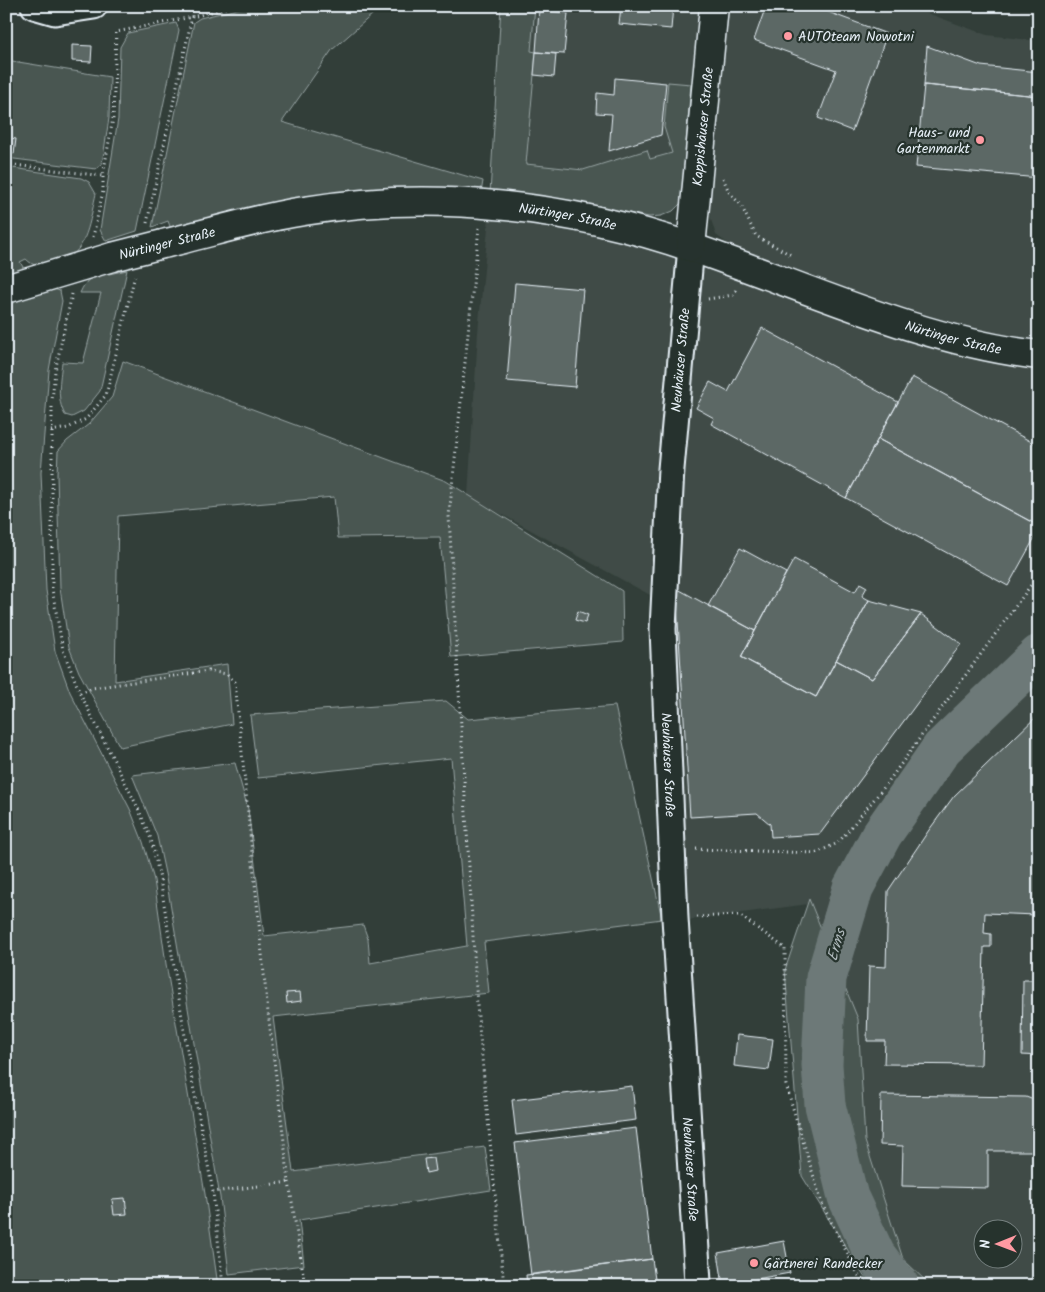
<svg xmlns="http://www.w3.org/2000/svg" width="1045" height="1292" font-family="Kalam,sans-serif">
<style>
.built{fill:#3f4b46;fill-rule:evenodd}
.green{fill:#495651;stroke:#98a4a4}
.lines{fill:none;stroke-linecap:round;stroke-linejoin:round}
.river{stroke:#6d7978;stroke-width:41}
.building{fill:#5c6865;stroke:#e8f1f8}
.minor-casing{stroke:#e8f1f8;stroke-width:29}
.tertiary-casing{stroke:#e8f1f8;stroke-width:31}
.path{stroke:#e8f1f8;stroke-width:3;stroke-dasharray:1 4;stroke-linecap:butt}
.minor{stroke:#26332d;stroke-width:25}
.tertiary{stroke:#26332d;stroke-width:28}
.tertiary-bridge-casing{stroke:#e8f1f8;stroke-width:31;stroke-linecap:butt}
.tertiary-bridge{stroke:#26332d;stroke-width:28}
.poi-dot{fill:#ff9aa2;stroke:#26332d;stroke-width:2}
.labels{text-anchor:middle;stroke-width:4.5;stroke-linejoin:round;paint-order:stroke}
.poi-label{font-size:14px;fill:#e8f1f8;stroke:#26332d;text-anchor:start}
.street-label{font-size:14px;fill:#e8f1f8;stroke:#26332d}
.water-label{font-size:15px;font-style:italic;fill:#b1bbbe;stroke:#26332d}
</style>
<rect width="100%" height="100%" fill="#323e39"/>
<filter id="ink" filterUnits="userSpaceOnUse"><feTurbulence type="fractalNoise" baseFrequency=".02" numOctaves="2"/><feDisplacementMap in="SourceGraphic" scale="10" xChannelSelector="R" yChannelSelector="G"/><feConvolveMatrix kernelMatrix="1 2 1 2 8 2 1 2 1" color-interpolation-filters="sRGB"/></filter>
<g filter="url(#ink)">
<path class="built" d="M501 6H698L681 203 673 211 661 216 649 217 525 195 497 56Z
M723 6H908L987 35 1039 41V340L1007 336 956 326 879 301 735 249 716 235 705 201Z
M489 217 554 223 650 246 1039 364V1286H926L903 1263 864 1146 809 904 674 922 663 602 468 496 478 332ZM982 1230H1012V1260H982Z"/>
<path class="green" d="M250 6H382L332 50 282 122 483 181 481 193 171 229 168 221 152 227 194 22 200 18Z
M501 6H535L531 51 536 52 526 164 583 170 647 150 650 159 672 153 664 127 668 82 691 84 681 203 673 211 661 216 649 217 576 203 490 194Z
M176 23 179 30 137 231 106 241 100 230 118 119 120 47 128 33Z
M6 60 110 77 109 118 102 164 96 169 6 158Z
M6 167 81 178 89 182 96 194C91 213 88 247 69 257 63 260 56 262 50 264 40 267 34 267 26 259L20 262 23 267 21 273 6 278Z
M107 270 109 274 127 270 100 391 84 411 72 417 65 415C56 399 60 380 62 362L83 363 101 293H80C86 279 93 275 107 270Z
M51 288 60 291 62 301 49 370 41 473 46 590 55 651 70 692 130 809 143 842 154 880 166 964 205 1194 218 1286H6V300Z
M123 361 446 481 622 591 623 642 451 657 440 537 338 538 334 497 118 516 115 681 227 664 232 724 120 747 79 672 69 647 60 588 57 474 58 451 67 441 89 424 112 397Z
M446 701 468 719 615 706 662 919 484 942 489 993 273 1017 293 1172 485 1147 491 1190 299 1220 304 1265 229 1274 220 1197 166 878 157 836 132 775 235 763 248 809 264 936 363 925 368 939 370 963 467 946 451 758 258 778 250 715Z
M809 899 858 1019 865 1141 903 1259 931 1286H870L802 1176 785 970Z"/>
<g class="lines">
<path class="river" d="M899 1286 875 1255 848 1197 825 1105 822 1065 826 978 853 888 882 834 942 748 1039 655"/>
</g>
<path class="building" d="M613 6H673L671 29 619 24 621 7Z
M766 6H812L887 34 852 131 818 118 836 70 754 40Z
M539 10 568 13 564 54 536 52Z
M72 45 92 46 91 62 72 61Z
M927 46 981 66 1039 72V96L924 85Z
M536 52 556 54 554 77 534 75Z
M615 78 666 83 661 135 609 151 612 114 596 113 597 93 614 95Z
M924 85 1039 96V178L916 167Z
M6 137 16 139 14 154 6 153Z
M515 283 583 289 575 387 507 381Z
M762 328 898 402 846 498 711 424 714 418 696 408 710 382 728 392Z
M912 377 1039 446V526L878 439Z
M878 439 1039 526V530L1008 586 846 498Z
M740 548 786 573 755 631 708 606Z
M794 559 855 592 860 583 867 587 862 596 869 600 816 697 741 657Z
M676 588 755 631 741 657 816 697 836 660 872 679 921 614 961 644 820 834 771 837 770 824 757 813 690 817Z
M869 600 921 614 872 679 836 660Z
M578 611 588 615 585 623 575 620Z
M1039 714V901H1037V915L985 913 984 933 991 934V947H984L981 1065 884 1064 885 1041H867L869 966 886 967 888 891 929 830 954 796Z
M1023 980H1039V1056L1022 1055Z
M300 992 301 1001 287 1003 286 993Z
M737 1035 773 1039 769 1070 734 1066Z
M632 1086 636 1120 516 1135 512 1100Z
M881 1095 1026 1097 1039 1102V1151H988V1188L902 1186 903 1146 880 1145Z
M636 1128 652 1259 531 1275 515 1143Z
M433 1158 435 1171 426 1173 424 1159Z
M125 1198 127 1214 114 1215 112 1199Z
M784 1241 790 1273 723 1285 718 1253Z
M652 1259 656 1286H527L526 1275Z"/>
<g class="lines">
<g class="minor-casing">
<g id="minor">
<path d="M34 6 55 12 94 6"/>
<path id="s1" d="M691 247 671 469 663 629 675 918 698 1282"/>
</g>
</g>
<g class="tertiary-casing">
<g id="tertiary">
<path id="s2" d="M163 244C210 233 257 218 304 211 433 190 570 205 693 248 804 286 923 342 1039 355"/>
<path id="s3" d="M691 247 714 6"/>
<path d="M6 289 112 257"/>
</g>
</g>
<path class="path" d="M6 164 103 176
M723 178 729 192 741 205 756 236 793 256
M147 223 192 17 234 6
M479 228 449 516 477 1006 504 1286
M93 237 103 191V176L113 118 116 32 192 17 193 6
M72 294 55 371 52 400V589L63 650 80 693 138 808 151 839 160 879 192 1080 213 1192 223 1286
M708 299 733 295 736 290
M51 431 68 428 86 419 106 395 135 275
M80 693 92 688 208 671 227 674 235 682 267 1004 289 1182 213 1192
M696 849 816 853 838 843 885 786 1039 574
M697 917 739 915 785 948 786 1085 822 1204 864 1286
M289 1182 305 1286"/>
<use href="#minor" class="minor"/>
<use href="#tertiary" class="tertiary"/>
<g class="tertiary-bridge-casing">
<path id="tertiary-bridge" d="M112 257 163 244"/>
</g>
<use href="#tertiary-bridge" class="tertiary-bridge"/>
</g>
</g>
<g class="poi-dot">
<circle cx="788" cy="36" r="5"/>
<circle cx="980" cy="140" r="5"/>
<circle cx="754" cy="1263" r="5"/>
</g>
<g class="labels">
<g class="poi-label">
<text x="798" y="41">AUTOteam Nowotni</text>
<text x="970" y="137" text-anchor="end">Haus- und<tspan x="970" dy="16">Gartenmarkt</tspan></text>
<text x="764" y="1268">Gärtnerei Randecker</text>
</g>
<g class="street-label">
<text dy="5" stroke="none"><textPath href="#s3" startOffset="121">Kappishäuser Straße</textPath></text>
<text dy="5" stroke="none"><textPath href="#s2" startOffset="410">Nürtinger Straße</textPath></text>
<text transform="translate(167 243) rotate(-14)" y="5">Nürtinger Straße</text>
<text dy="5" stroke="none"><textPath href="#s2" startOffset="815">Nürtinger Straße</textPath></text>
<text transform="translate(680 360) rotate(-85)" y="5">Neuhäuser Straße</text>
<text dy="5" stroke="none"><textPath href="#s1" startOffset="519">Neuhäuser Straße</textPath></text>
<text dy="5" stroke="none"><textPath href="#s1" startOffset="924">Neuhäuser Straße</textPath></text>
</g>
<g class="water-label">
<text transform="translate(836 945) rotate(-74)" y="5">Erms</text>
</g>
</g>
<rect width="1045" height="1292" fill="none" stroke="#26332d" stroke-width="25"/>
<rect x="12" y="12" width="1020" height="1267" fill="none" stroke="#e8f1f8" stroke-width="2" filter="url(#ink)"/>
<g transform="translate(998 1244) rotate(269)"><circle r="24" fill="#26332d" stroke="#747f7e"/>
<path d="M0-4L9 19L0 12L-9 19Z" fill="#ff9aa2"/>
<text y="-8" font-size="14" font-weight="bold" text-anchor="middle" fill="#e8f1f8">N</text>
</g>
</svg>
